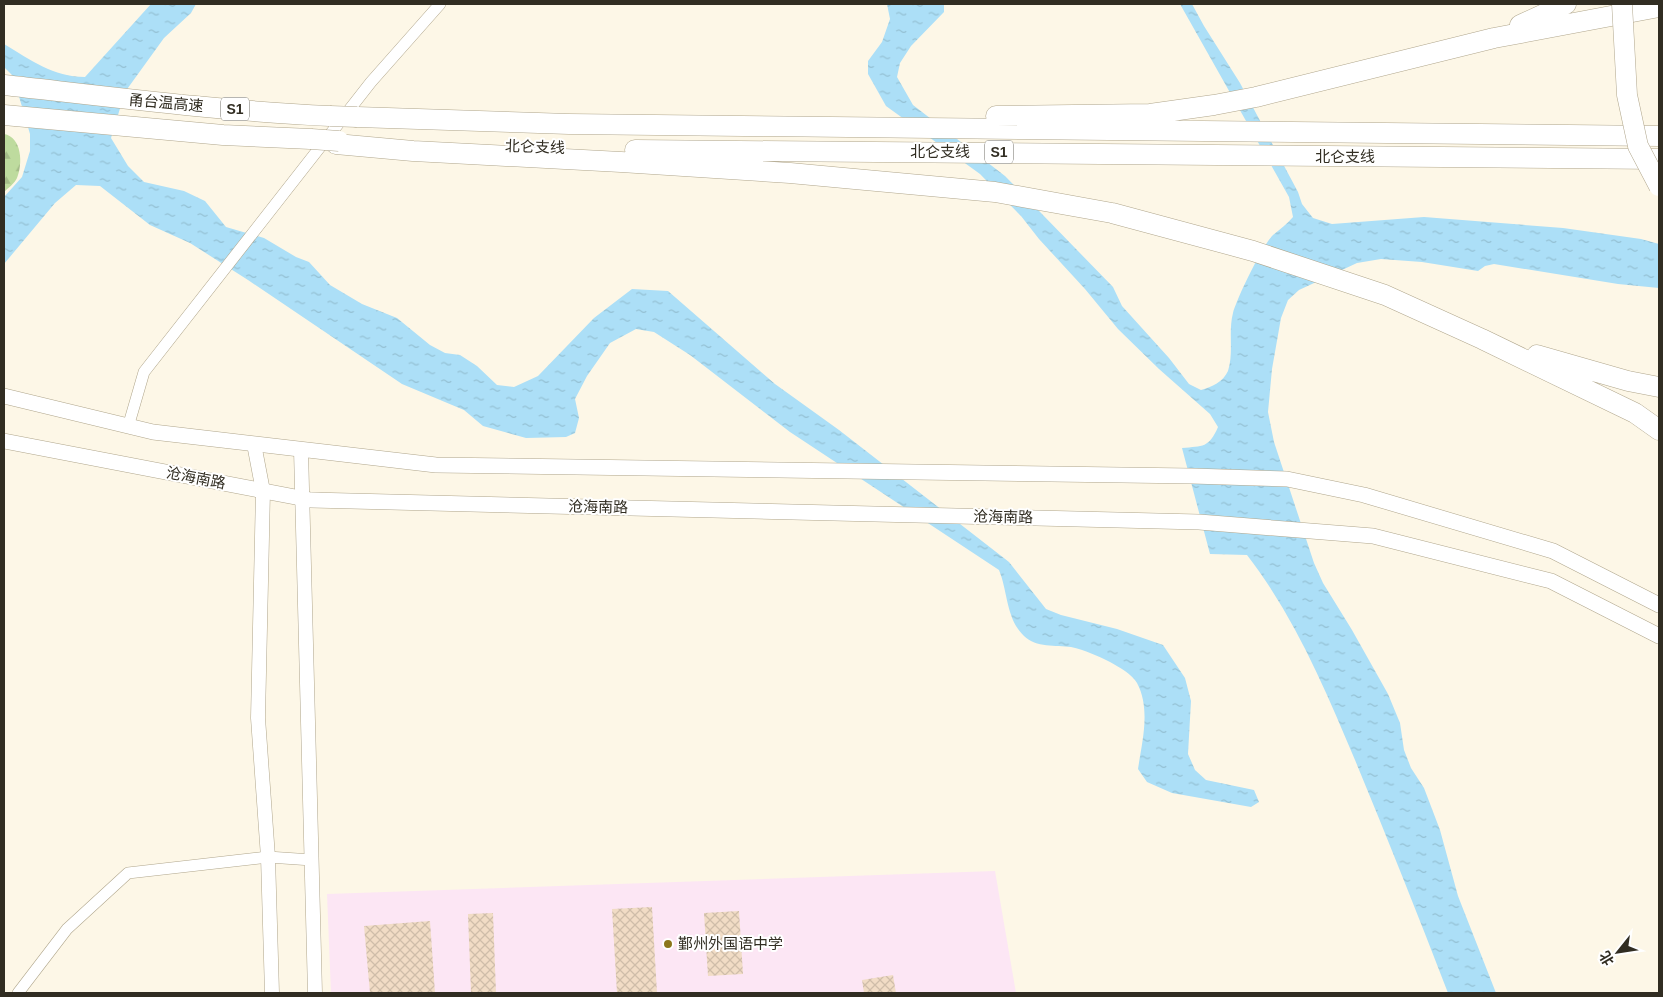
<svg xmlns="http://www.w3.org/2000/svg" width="1663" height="997" font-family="Arial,'Noto Sans SC',sans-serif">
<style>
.education{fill:#fce6f4}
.forest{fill:url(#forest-firs)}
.water{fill:url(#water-ripples)}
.building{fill:url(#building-cross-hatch)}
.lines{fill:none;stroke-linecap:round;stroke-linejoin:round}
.minor-casing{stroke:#b0a68c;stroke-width:12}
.tertiary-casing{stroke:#b0a68c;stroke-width:15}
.secondary-casing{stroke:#b0a68c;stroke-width:16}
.motorway-casing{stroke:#b0a68c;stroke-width:21}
.minor{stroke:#fff;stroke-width:11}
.tertiary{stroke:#fff;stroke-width:14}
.secondary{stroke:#fff;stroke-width:15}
.motorway{stroke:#fff;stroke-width:20}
.motorway-bridge-casing{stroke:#b0a68c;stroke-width:21;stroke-linecap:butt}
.motorway-bridge{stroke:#fff;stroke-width:20}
.poi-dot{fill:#8c761b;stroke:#fff;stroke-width:2}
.labels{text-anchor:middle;stroke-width:4;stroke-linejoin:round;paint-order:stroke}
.shield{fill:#fff;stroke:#6f6c64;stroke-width:1}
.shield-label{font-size:14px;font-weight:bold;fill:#312d22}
.street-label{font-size:15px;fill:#312d22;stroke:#fff}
.poi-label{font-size:15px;fill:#312d22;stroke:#fff;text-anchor:start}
</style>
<defs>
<pattern id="forest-firs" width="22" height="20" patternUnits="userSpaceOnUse" patternTransform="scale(1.25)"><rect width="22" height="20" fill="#bedb9e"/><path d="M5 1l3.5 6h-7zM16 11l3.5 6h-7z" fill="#a4bc88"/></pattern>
<pattern id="water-ripples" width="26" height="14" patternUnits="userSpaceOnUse" patternTransform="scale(1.25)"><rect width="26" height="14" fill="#acdff7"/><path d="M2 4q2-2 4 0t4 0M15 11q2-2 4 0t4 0" fill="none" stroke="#94c0d3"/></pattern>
<pattern id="building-cross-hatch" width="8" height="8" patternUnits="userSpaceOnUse" patternTransform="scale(1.25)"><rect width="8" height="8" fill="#f1dcc5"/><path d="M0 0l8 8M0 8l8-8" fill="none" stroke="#cfbda9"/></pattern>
</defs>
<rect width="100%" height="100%" fill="#fdf7e7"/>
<path class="education" d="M995 871 1016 993H331L327 894Z"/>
<path class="forest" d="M4 134C22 137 23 164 17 178 15 183 8 188 4 192Z"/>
<path class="water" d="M151 4H196L191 13 164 38 125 92 111 138 128 166 144 182 184 191 205 201 226 227 264 238 296 257 309 262 330 285 362 304 397 318 430 345 445 353 460 355 477 366 497 385 514 387 538 376 594 318 632 289 668 291 775 384 839 430 1009 562 1046 609 1061 615 1117 629 1163 645 1185 678 1191 701 1188 754 1195 770 1206 780 1254 790 1259 802 1251 807 1172 793 1147 782 1138 769C1142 742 1151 709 1137 683 1132 674 1119 667 1110 662 1098 656 1085 650 1071 647 1056 645 1036 648 1024 636 1006 619 1008 592 999 570L790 432 690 355 654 332 636 329 610 343 587 376 575 399 579 418 575 433 566 437 526 438 483 426 464 410 402 384 248 280 190 243 150 225 100 186 76 185 55 203 4 264V197L22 177 30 151V134L13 76 4 67V44C31 60 53 77 85 77Z
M887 4H944V12L911 46 900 63 897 77 913 105 1005 176 1113 287 1122 306 1169 358 1189 384 1201 390C1212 387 1223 382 1228 371 1234 352 1228 332 1233 313 1237 298 1262 246 1273 235 1280 229 1287 224 1293 217L1289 197 1180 4H1192L1204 26 1240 83 1298 192 1302 204 1313 218 1332 224 1424 217 1563 228 1641 239 1659 244V288L1618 284 1494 264 1485 266 1478 271 1422 262 1381 259 1357 263 1299 290 1288 300 1281 318 1272 369 1268 412 1274 442 1314 563 1323 583 1352 630 1388 694 1400 723 1404 750 1411 768 1424 788 1440 830 1458 896 1496 993H1448C1418 915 1387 837 1355 760 1325 689 1295 617 1247 555L1210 554 1182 448C1203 446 1209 448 1218 427L1210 414 1159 369 1118 329 1085 289 1039 239 1021 216 980 174 886 106 868 74V61L882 42 890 19Z"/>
<path class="building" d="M652 907 657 993H617L612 909Z
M739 911 743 974 708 976 704 913Z
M493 913 496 993H471L468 914Z
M430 921 435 993H370L364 926Z
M893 975 896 993H864L862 980Z"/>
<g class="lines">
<g class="minor-casing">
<path id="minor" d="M128 427 144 372 371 82 440 4
M18 993 67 929 128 873 268 857 312 860"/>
</g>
<g class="tertiary-casing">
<path id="tertiary" d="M254 444 263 491 258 718 268 857 272 993
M301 450 315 993"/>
</g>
<g class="secondary-casing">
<path id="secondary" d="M4 396 153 432 436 465 1192 476 1287 479 1364 495 1553 551 1659 605
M4 441 311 500 1199 522 1373 536 1551 581 1659 636"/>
</g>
<g class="motorway-casing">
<path id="motorway" d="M1520 25 1566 4
M4 85C112 97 221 111 330 116
M4 115 223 135 311 139
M996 116 1150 114 1214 105 1256 97 1494 38 1659 7
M357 117 569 124 1659 136
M336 144 413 151 621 162 790 173 995 192 1112 213 1253 251 1385 295 1482 339 1635 413 1659 430
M635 150 1659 159
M1537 355 1628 381 1659 387"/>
</g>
<use href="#minor" class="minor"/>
<use href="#tertiary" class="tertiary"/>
<use href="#secondary" class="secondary"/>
<use href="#motorway" class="motorway"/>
<g class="motorway-bridge-casing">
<path id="motorway-bridge" d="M1622 4 1627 95 1638 146 1659 186
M330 116 357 117
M311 139 339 141"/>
</g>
<use href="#motorway-bridge" class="motorway-bridge"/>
</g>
<circle class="poi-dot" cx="668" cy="944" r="5"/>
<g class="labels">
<g class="shield">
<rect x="221" y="97.5" width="28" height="23" rx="4"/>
<rect x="985" y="140.5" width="28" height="23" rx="4"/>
</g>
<g class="shield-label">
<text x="235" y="114">S1</text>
<text x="999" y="157">S1</text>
</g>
<g class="street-label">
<text transform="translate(166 103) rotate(5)" y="5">甬台温高速</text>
<text transform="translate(535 147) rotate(2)" y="5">北仑支线</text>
<text x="940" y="157">北仑支线</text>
<text x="1345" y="162">北仑支线</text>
<text transform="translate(196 478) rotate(11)" y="5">沧海南路</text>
<text transform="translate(598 507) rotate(1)" y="5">沧海南路</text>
<text transform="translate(1003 517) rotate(1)" y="5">沧海南路</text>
</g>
<g class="poi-label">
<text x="678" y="949">鄞州外国语中学</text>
</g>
</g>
<rect width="1663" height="997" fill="none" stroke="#312d22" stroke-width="10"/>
<g transform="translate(1618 952) rotate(240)" stroke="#ffffff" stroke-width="4" paint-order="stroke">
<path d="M0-4L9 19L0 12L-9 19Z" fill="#312d22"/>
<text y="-8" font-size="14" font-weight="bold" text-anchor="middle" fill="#312d22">北</text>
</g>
</svg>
